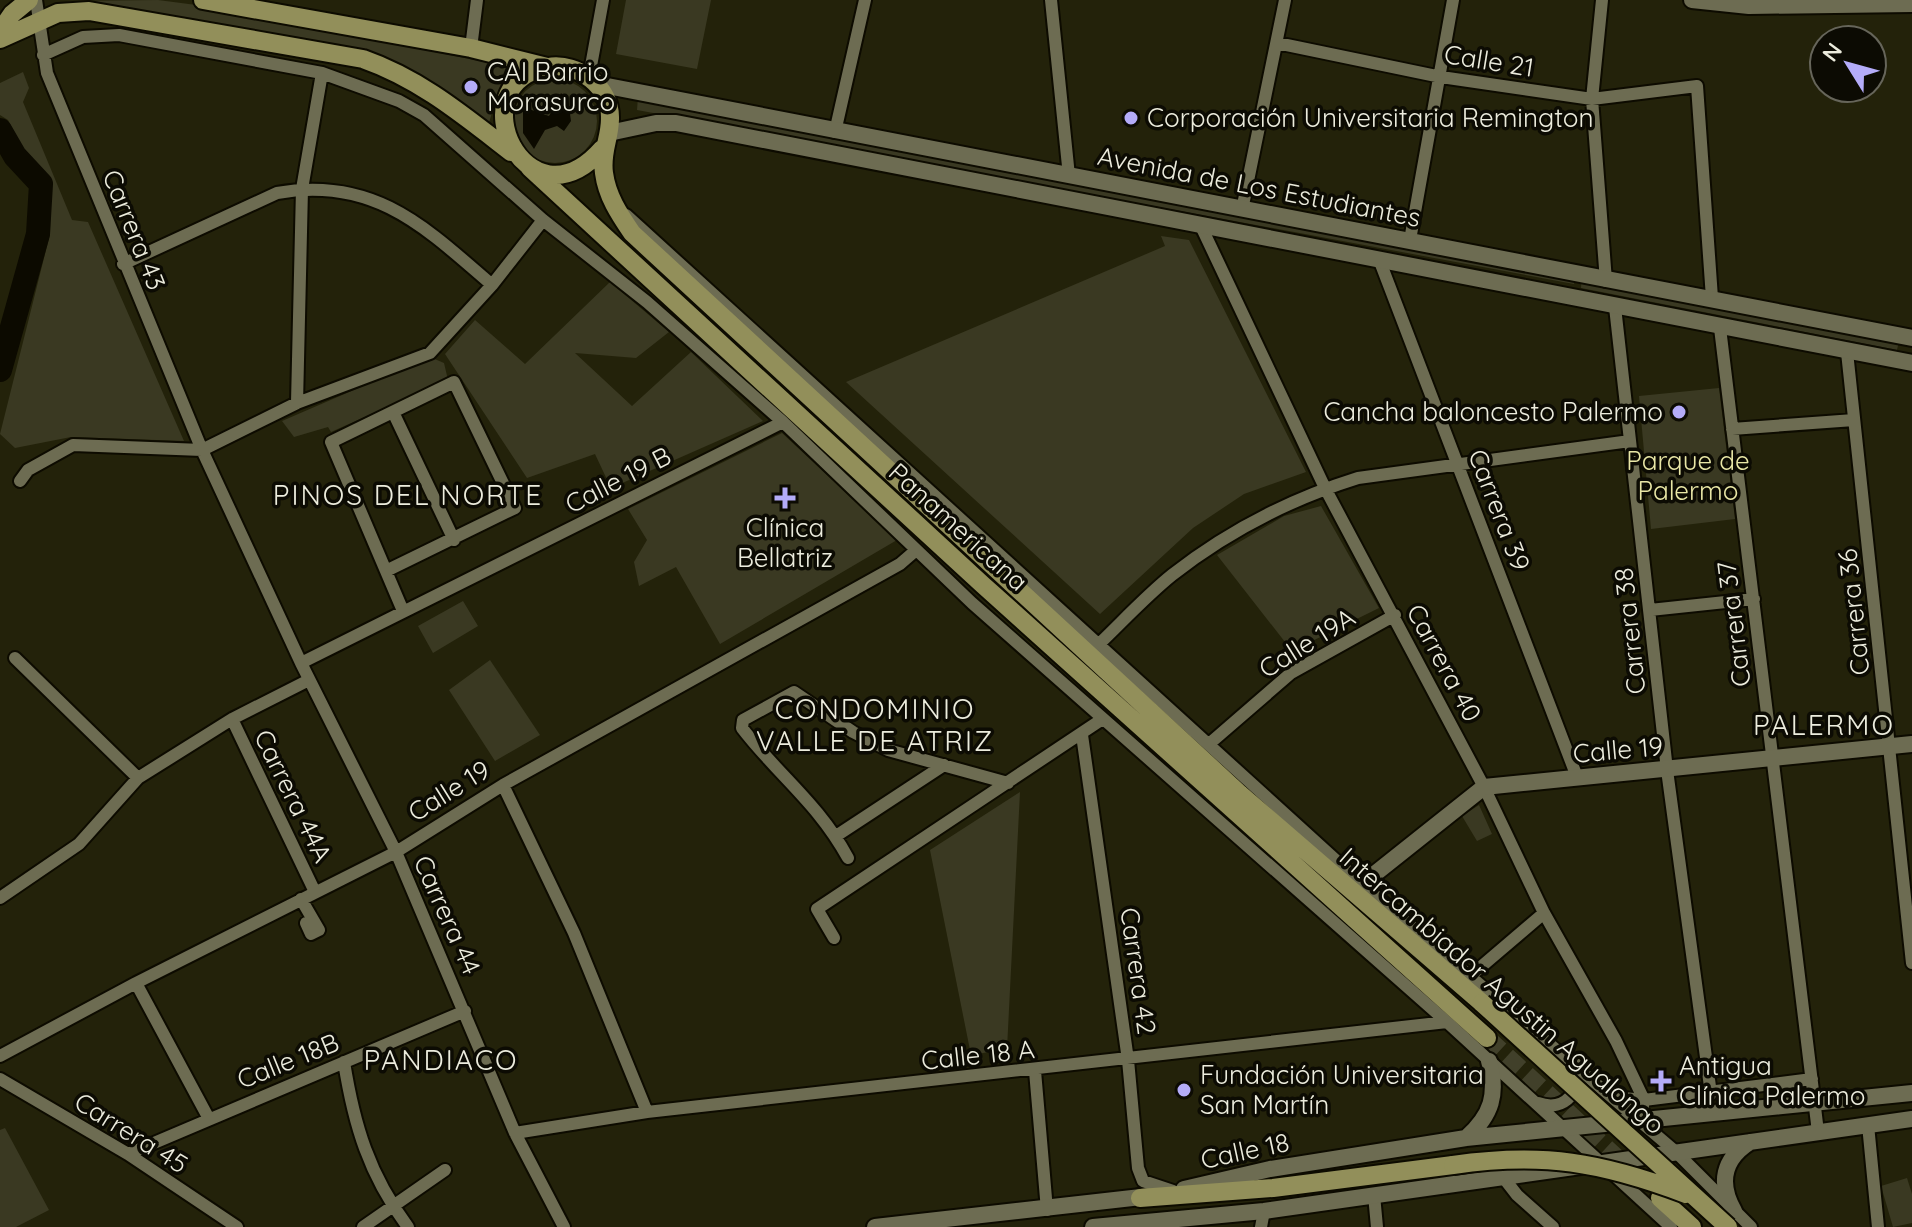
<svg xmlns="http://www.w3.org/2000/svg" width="1912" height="1227" font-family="Quicksand,sans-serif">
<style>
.green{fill:#3a3922}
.water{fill:#0c0a00}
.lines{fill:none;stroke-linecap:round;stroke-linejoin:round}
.river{stroke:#0c0a00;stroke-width:24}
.primary-tunnel{stroke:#41402a;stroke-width:18;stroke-dasharray:18 9;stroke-linecap:butt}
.street-casing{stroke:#0d0b00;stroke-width:16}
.secondary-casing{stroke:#0d0b00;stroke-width:20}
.primary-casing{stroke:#0d0b00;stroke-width:22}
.street{stroke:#6d6c52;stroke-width:12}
.secondary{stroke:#6d6c52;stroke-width:16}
.primary{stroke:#928f5a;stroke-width:18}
.primary-bridge-casing{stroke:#0d0b00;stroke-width:22;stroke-linecap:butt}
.primary-bridge{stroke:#928f5a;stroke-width:18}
.poi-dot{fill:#b4acf9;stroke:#0c0b03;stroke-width:3}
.labels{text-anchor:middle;stroke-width:7;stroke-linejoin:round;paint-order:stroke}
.street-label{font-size:26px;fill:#ececdd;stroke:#0c0b03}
.poi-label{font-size:26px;fill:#ececdd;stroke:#0c0b03;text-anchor:start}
.park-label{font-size:26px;fill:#e9e7a6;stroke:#0c0b03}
.neighbourhood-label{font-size:28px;letter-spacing:2px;fill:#ececdd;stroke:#0c0b03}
</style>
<rect width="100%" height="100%" fill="#23220a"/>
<path class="green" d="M158 0 204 6 520 69 501 83 488 126C452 98 417 69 373 53L66 1Z
M626 0H711L697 69 616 54Z
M23 72 29 88 23 102 72 220 88 222 184 441 71 437 15 448 0 434 50 234 51 180 22 147 8 120 0 115V83Z
M513 121a42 42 0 1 1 84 0a42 42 0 1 1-84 0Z
M638 97 1576 271 1574 284 637 110Z
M1161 236 1189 240 1306 472 1244 494 1193 528 1100 614 846 382 1165 246Z
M1582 272 1900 337 1897 350 1581 288Z
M610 282 669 332 636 358 575 353 632 406 691 352 763 421 611 488 595 454 527 478 445 354 475 320 525 364Z
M430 357 444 363 448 380 331 432 328 427 294 437 282 421Z
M1719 388 1735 519 1651 529 1639 396Z
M782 433 897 540 720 644 676 567 639 586 634 562 647 540 628 509Z
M1321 506 1379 608 1292 651 1217 555 1284 516Z
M463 601 478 626 433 653 418 626Z
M490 660 540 735 495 761 449 690Z
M1020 792 1007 1049 971 1055 930 850Z
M1479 805 1492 834 1477 841 1462 816Z
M5 1128 49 1210 16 1227H0V1130Z
M1907 1178 1912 1194V1223L1893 1227 1881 1186Z"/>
<path class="water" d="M561 93 568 100 571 121 564 131 557 126 545 130 534 149 523 133V107L549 116Z"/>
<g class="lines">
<path class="river" d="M0 130 15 156 41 184 38 234 0 370"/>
<path class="primary-tunnel" d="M1487 1038 1629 1169"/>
<g class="street-casing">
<path id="street" d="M36 0 47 73 202 450 301 663 396 852 515 1133 564 1227
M1051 0 1069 176
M1602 0 1592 99 1606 281
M1277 43 1441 77 1592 99 1697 86 1712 298
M471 48 477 0
M43 55 83 37 119 35 322 73 399 101 424 115 543 220 647 302 783 422 972 603 1447 1022 1671 1227
M589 77 603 0
M835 132 865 0
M1242 210 1285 0
M626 215 1362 884 1676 1152 1751 1227
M1200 224 1325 488 1484 787 1544 913 1616 1041 1644 1100 1640 1123
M1410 240 1453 0
M1379 259 1577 777
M123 264 277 193C374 176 425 227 492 285
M1615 307 1667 770 1711 1094
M1720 328 1818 1132
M1847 352 1912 963
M297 403 302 189 322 73
M393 412 454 540
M1732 429 1854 420
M20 481 28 470 73 445 202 450 297 403 430 353 492 285 543 220
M386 571 515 508 454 382 331 442 403 611
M1650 610 1754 599
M1099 644C1123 621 1146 596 1172 575 1228 531 1291 499 1358 478L1630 441
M15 658 138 778
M301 663 783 422
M232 719 315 892
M1082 735 1128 1060 1138 1168 1143 1181 1173 1191
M1209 744 1291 673 1395 615
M503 785 574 933 647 1112
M836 836 944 765
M848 858C818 803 778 775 742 728L743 720 794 692 853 732 888 750 1008 783
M0 898 79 844 138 778 232 719 309 680
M301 899 319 930 311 934 306 923
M834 938 817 909 1101 720
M1469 977 1544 913
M136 983 208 1117
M0 1056 136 983 396 852 503 785 900 564 915 551
M344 1062C354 1125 369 1175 408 1227
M1035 1071 1047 1210
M0 1079 128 1154 237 1227
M1613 1097 1644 1100 1812 1079
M1538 1103C1566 1113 1583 1089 1576 1064
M1868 1125 1878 1227
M515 1133 647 1112 1447 1022
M128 1154 465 1011
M1503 1177 1517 1195 1553 1227
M1374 1195 1377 1227
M363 1227 445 1170
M1261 1227 1264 1211"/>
</g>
<g class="secondary-casing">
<path id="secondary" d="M1692 0 1749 6 1912 4
M597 84 1912 338
M609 133 656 123H676L1912 363
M1362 884 1484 787 1912 744
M1466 1138C1492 1115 1498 1094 1489 1061
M1184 1189 1270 1169 1466 1138 1912 1093
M1734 1211C1718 1183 1723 1159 1750 1142
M875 1227 1150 1196
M1093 1227 1264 1211 1912 1119"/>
</g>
<g class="primary-casing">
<path id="primary" d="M203 0 471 48 547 67
M0 31 12 14 29 0
M0 39 58 13 89 11 363 59C420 79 463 115 511 152
M602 149C527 234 455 83 548 67 579 62 611 87 610 119 610 138 601 152 604 173 607 196 619 214 632 233L1240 794 1482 1003
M530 168 983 585 1487 1038
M1140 1198 1273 1188 1453 1165
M1660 1198 1692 1227"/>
</g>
<use href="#street" class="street"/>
<use href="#secondary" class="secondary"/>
<use href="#primary" class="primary"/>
<g class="primary-bridge-casing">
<path id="primary-bridge" d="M1482 1003 1728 1227
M1453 1165C1543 1152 1601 1162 1686 1194"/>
</g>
<use href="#primary-bridge" class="primary-bridge"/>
</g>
<g class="poi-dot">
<circle cx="471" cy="87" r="8"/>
<circle cx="1131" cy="118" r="8"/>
<circle cx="1679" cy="412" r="8"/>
<path d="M781 486h8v8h8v8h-8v8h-8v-8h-8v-8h8z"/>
<path d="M1657 1069h8v8h8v8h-8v8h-8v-8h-8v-8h8z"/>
<circle cx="1184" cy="1090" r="8"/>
</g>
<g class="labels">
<g class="street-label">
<text transform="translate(1489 61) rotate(9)" y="9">Calle 21</text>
<text transform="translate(1259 187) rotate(11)" y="9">Avenida de Los Estudiantes</text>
<text transform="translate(134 230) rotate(68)" y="9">Carrera 43</text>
<text transform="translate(618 480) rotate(-27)" y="9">Calle 19 B</text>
<text transform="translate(1499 510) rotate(69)" y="9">Carrera 39</text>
<text transform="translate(958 527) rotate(42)" y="9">Panamericana</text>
<text transform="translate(1854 612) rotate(-96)" y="9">Carrera 36</text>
<text transform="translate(1734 624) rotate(-97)" y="9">Carrera 37</text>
<text transform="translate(1630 631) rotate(-96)" y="9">Carrera 38</text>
<text transform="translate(1307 643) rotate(-32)" y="9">Calle 19A</text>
<text transform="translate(1444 663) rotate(62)" y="9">Carrera 40</text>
<text transform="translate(1618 750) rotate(-5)" y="9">Calle 19</text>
<text transform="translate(449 791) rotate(-32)" y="9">Calle 19</text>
<text transform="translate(293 796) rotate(64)" y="9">Carrera 44A</text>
<text transform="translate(447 915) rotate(66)" y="9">Carrera 44</text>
<text transform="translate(1138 971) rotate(82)" y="9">Carrera 42</text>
<text transform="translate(1502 991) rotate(41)" y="9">Intercambiador Agustin Agualongo</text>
<text transform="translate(978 1055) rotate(-6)" y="9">Calle 18 A</text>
<text transform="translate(288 1061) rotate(-22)" y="9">Calle 18B</text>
<text transform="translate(131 1133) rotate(32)" y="9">Carrera 45</text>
<text transform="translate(1245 1151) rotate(-12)" y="9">Calle 18</text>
</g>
<g class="poi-label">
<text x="487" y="81">CAI Barrio<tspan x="487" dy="30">Morasurco</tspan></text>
<text x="1147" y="127">Corporación Universitaria Remington</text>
<text x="1663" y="421" text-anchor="end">Cancha baloncesto Palermo</text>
<text x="785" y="537" text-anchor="middle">Clínica<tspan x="785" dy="30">Bellatriz</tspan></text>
<text x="1679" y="1075">Antigua<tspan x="1679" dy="30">Clínica Palermo</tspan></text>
<text x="1200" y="1084">Fundación Universitaria<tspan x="1200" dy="30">San Martín</tspan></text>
</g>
<g class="park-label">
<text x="1688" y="470">Parque de<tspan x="1688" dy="30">Palermo</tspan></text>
</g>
<g class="neighbourhood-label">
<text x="408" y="505">PINOS DEL NORTE</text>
<text x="875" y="719">CONDOMINIO<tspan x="875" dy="32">VALLE DE ATRIZ</tspan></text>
<text x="1824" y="735">PALERMO</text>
<text x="441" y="1070">PANDIACO</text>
</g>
</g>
<g transform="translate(1848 64) rotate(307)"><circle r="38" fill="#0c0b03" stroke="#66655a" stroke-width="2"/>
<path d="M0-6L14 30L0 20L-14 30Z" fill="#b4acf9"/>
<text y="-12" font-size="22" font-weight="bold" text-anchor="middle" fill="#ececdd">N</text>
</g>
</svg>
